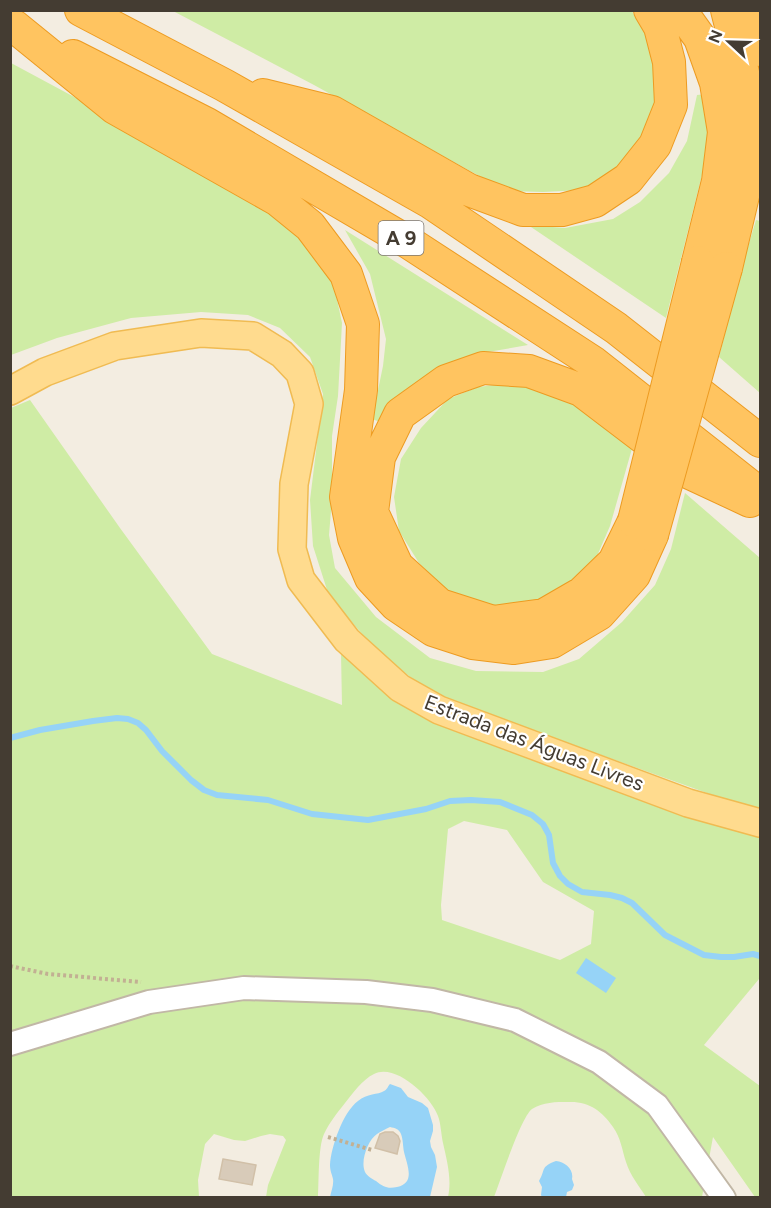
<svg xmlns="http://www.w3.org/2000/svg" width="771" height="1208" font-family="Figtree,sans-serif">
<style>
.green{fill:#cfeca5;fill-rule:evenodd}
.water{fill:#96d3f7;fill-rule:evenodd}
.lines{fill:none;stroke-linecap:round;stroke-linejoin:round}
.stream{stroke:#96d3f7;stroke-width:6}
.building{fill:#d8cbb9;stroke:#d1c0a8;stroke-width:1.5}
.minor-casing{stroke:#c1b7a6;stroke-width:26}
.major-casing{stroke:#f0bb52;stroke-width:30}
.highway-casing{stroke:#ed9b21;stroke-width:34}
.path{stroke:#c2b093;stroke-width:4;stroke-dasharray:3 3;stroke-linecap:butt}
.minor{stroke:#fff;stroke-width:22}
.major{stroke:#ffdb8e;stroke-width:27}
.highway{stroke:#ffc460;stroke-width:32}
.highway-bridge-casing{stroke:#ed9b21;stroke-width:34;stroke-linecap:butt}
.highway-bridge{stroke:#ffc460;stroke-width:32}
.labels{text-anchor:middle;stroke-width:4.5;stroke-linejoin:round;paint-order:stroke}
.shield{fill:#fff;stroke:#7c7670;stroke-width:1.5}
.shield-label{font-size:20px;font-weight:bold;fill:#443c32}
.street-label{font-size:21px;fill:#443c32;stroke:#fff}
</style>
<rect width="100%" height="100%" fill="#f3ede1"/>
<path class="green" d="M173 11H632L650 42 657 73 654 113 637 149 616 171 582 190 543 192 508 191 470 171 314 85Z
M11 63 78 99 297 230 334 285 342 323 338 396 332 436V499L329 535 335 568 376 617 430 658 476 671 543 672 579 659 622 622 655 585 671 549 685 493 760 558V812L431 694 392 662 363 635 329 596 313 546 310 500 323 394 310 357 280 328 248 315 201 312 131 318 57 338 11 355Z
M707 94 709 116 707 155 666 318 528 225 565 228 613 219 640 202 669 173 687 141 697 95Z
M756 220 760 221V393L719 357 741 270Z
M345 230 528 345 488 352 455 363 419 380 380 422 372 419 383 366 386 339 370 274Z
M510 383 551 388 633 445 610 526 597 556 571 586 556 596 507 609 449 593 419 563 399 531 394 497 401 459 421 428 448 399 478 387Z
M30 400 120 528 212 654 342 705 341 653 400 704 760 831V979H759L704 1045 760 1086V1197H755L713 1137 702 1197H646C639 1186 630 1175 626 1162 622 1150 621 1138 613 1127 602 1111 589 1101 568 1102 556 1102 543 1102 532 1109 521 1117 500 1182 494 1197H448C452 1179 447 1161 443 1143 441 1134 441 1124 438 1116 431 1097 396 1063 374 1074 363 1079 352 1094 345 1103 338 1112 329 1123 324 1134 318 1147 319 1181 318 1197H266L268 1185 286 1140 283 1136 270 1134 261 1136 245 1141 234 1140 214 1134 205 1144 198 1180 199 1197 11 1198V408ZM464 821 507 830 543 882 594 911 591 944 560 960 442 920 441 905 448 829Z"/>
<path class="water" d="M586 958 616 978 606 993 576 973Z
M390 1084 401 1088 408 1097 422 1103 428 1108 433 1125V1131L430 1141 431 1147 435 1155 437 1167 430 1197H330C331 1192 334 1185 333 1179 332 1174 330 1171 330 1165 331 1147 343 1112 358 1101 367 1093 378 1095 384 1091 387 1090 388 1086 390 1084ZM390 1127C395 1128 399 1129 401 1134 403 1139 403 1147 404 1152 407 1165 416 1183 397 1187 388 1189 383 1187 376 1181 372 1179 367 1176 365 1172 360 1161 368 1140 377 1134 381 1131 386 1129 390 1127Z
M556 1161C565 1162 574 1169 572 1179L574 1185 572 1190 567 1192 566 1197H542L541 1195 542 1187 539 1181C546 1169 540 1167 556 1161Z"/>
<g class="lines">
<path class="stream" d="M10 738 40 730 93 721 117 718 128 719 138 723 146 730 162 751 191 780 204 790 217 795 268 800 312 814 368 820 426 809 450 801 471 800 500 802 532 815 543 824 549 835 553 863 560 876 568 884 582 892 610 895 622 898 632 903 665 935 704 955 721 957H734L753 954 760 956"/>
</g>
<path class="building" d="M385 1132H393L398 1136 400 1141 397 1154 375 1148 380 1134Z
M223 1159 256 1165 252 1185 219 1179Z"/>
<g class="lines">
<g class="minor-casing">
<path id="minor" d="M10 1044 149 1002 244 988 366 992 432 1000 515 1020 599 1062 657 1105 724 1198"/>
</g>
<g class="major-casing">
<path id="major" d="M10 391 45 372 115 346 201 333 253 336 282 354 300 373 309 404 294 484 292 549 301 580 347 640 400 688 439 710 688 803 760 823"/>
</g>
<g class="highway-casing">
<path id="highway" d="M81 10 224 85 430 202 616 328 760 441
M680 10 700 38 716 83 724 132 718 181 698 262
M738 10 756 36 760 50
M14 26 115 108 278 200 310 226 346 274 363 324 361 390 346 497 354 538 371 578 396 605 433 630 473 643 514 648 552 642 599 614 634 575 652 535
M73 56 207 124 408 242 594 363 760 494
M263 95 332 112 469 190 523 210H562L595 201 628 179 655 145 671 105 669 62 660 27 650 10
M726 268 745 187 748 135 745 81 727 10
M634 521 614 562 582 593 544 615 493 622 440 605 397 566 372 512 379 457 400 414 446 381 483 368 529 371 581 390 690 473 750 501"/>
</g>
<path class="path" d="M10 966 48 974 141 982
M328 1137 372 1150"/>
<use href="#minor" class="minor"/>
<use href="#major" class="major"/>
<use href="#highway" class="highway"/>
<g class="highway-bridge-casing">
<path id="highway-bridge" d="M634 521 698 262
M652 535 726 268"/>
</g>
<use href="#highway-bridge" class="highway-bridge"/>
</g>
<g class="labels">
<rect class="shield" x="378.5" y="221" width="45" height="34" rx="4.5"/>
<g class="shield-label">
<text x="401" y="245">A 9</text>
</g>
<g class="street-label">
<text transform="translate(534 743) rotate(21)" y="7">Estrada das Águas Livres</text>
</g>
</g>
<rect width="771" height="1208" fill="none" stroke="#443c32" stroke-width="24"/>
<g transform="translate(729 42) rotate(292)" stroke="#ffffff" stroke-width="4.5" paint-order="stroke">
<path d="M0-4.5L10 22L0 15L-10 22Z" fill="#443c32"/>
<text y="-9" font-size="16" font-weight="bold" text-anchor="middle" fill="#443c32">N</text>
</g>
</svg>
